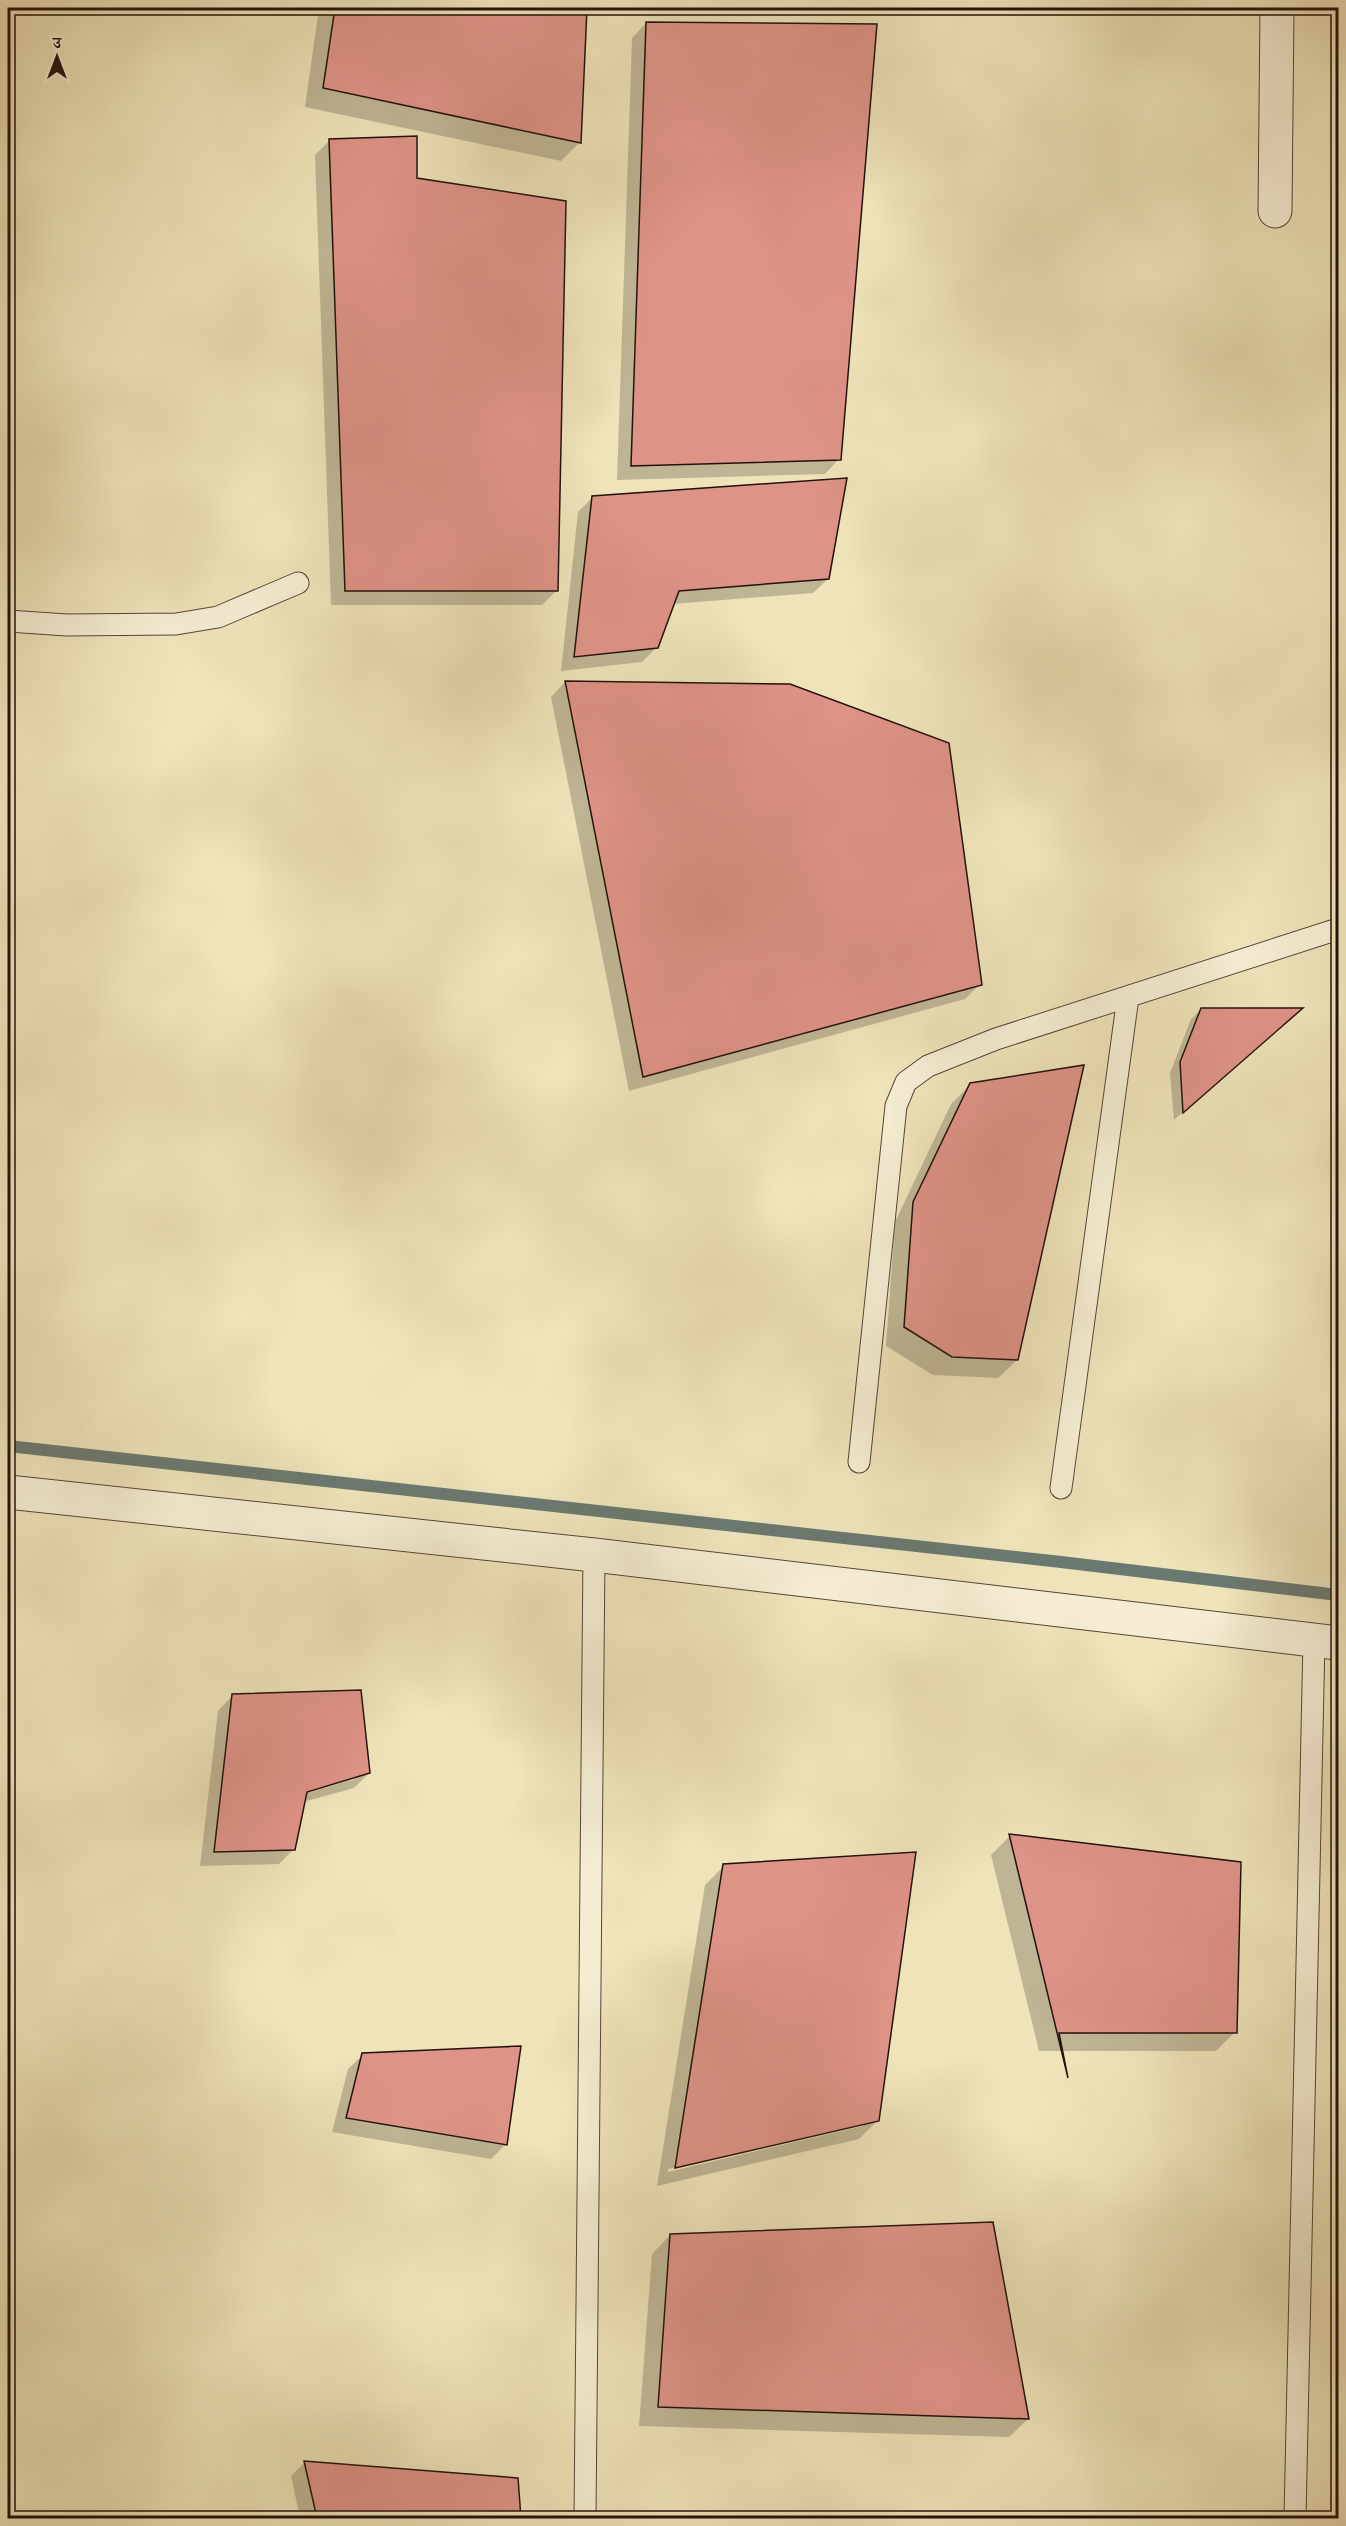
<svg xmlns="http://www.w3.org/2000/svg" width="1346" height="2526" font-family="'IM FELL Double Pica','Noto Serif Devanagari',serif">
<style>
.shadow{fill:#0003;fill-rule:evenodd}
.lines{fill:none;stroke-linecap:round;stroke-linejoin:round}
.stream{stroke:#6a7970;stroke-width:12}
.building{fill:#de9387;stroke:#23120c;stroke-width:1.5}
.service-casing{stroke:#564637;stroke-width:23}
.minor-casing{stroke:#564637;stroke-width:35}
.service{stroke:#f4edd2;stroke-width:21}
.minor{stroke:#f4edd2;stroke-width:33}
</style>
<rect width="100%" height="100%" fill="#eee3b9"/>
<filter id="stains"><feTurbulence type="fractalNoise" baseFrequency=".00333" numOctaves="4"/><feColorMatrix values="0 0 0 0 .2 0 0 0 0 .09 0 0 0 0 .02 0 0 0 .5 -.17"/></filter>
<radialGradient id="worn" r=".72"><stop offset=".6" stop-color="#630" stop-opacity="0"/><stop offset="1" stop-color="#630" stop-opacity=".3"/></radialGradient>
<path class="shadow" d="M319 8H585L580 142 561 161 305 107Z
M646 23 839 459 825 474 617 480 632 38Z
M330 140 416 179 557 590 542 605H331L315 155Z
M593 497 828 579 813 593 672 604 657 647 642 662 561 671 578 512Z
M565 682 980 984 965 999 629 1091 551 697Z
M1201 1009 1291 1017 1174 1120 1170 1073 1191 1019Z
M971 1084 1017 1360 998 1378 933 1375 886 1346 895 1222 951 1104Z
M232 1696 369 1773 354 1788 303 1802 294 1849 279 1864 200 1866 218 1711ZM355 1776V1779L300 1795V1792Z
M1010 1836 1235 2032 1216 2051H1039L991 1855Z
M724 1866 878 2120 859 2139 657 2186 705 1885ZM863 2123V2126L668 2172V2169Z
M363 2055 506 2144 491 2159 332 2132 348 2069Z
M670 2235 1028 2419 1009 2437 639 2426 652 2254Z
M1338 2441V2485L1332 2447Z
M305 2462 516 2479 520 2518H300L291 2476Z"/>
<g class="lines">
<path class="stream" d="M8 1446 1061 1562 1338 1595"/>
</g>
<path class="building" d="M335 8H587L581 143 323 88Z
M646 22 877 24 841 460 631 466Z
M417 136V178L566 201 558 591H345L329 139Z
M847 478 829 579 679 591 658 648 574 657 592 496Z
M565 681 790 684 949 743 982 985 643 1077Z
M1201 1008H1303L1183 1113 1180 1062Z
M1084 1065 1018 1360 952 1357 904 1327 913 1202 970 1083Z
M361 1690 370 1773 307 1792 295 1850 214 1852 232 1694Z
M1009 1834 1241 1862 1237 2033H1059L1068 2078Z
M916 1852 879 2121 675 2168 723 1864Z
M521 2046 507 2145 346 2118 362 2053Z
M993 2222 1029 2419 658 2407 670 2234Z
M304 2461 518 2478 521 2518H317Z"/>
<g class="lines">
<g class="service-casing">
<path id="service" d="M8 621 67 625 176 624 218 617 298 583
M859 1462 896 1106 906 1082 928 1066 996 1039 1338 929
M1061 1488 1128 997
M585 2518 594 1555
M1295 2518 1314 1640"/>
</g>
<g class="minor-casing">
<path id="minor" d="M1275 211 1277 8
M8 1492 594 1555 1338 1643"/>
</g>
<use href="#service" class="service"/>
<use href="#minor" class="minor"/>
</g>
<rect width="1346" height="2526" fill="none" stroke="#eee3b9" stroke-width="30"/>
<rect x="9" y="9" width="1328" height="2508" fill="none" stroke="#23120c" stroke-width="3"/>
<rect x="15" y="15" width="1316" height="2496" fill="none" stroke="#23120c" stroke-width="1.5"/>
<g transform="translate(57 57)" stroke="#f4edd2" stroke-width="4.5" paint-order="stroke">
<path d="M0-4.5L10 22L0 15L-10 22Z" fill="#23120c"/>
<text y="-9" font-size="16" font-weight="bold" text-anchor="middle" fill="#23120c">उ</text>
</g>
<rect width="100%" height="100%" filter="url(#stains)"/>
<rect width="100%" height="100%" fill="url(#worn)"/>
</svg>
